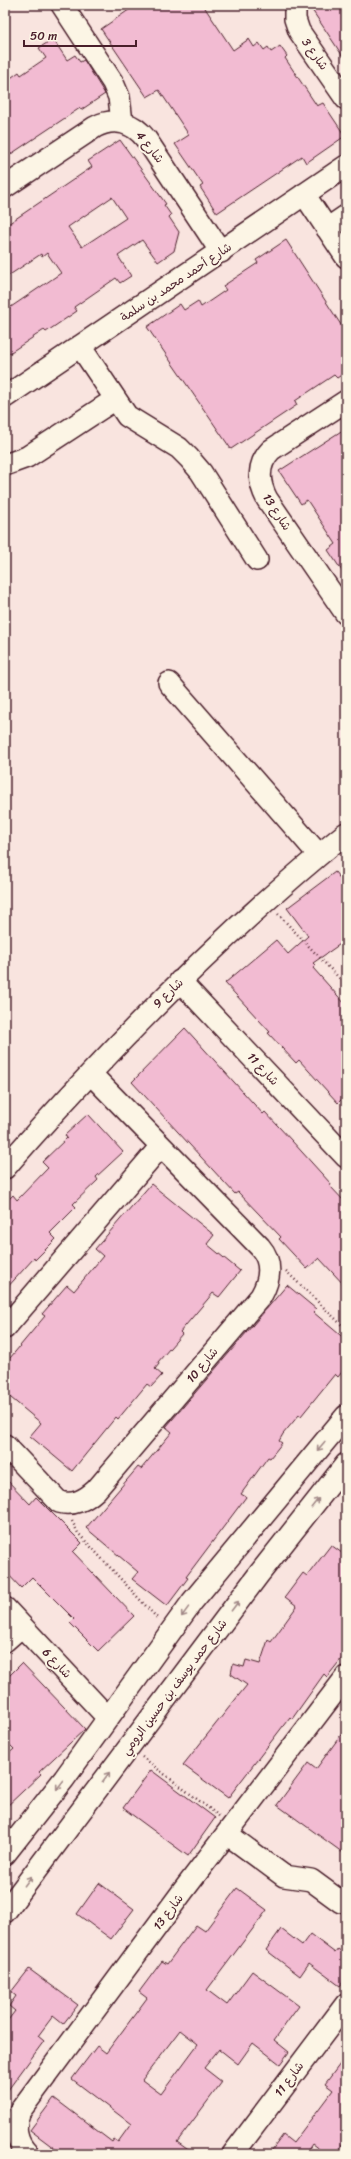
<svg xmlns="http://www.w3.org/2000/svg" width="351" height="2159" font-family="Sriracha,'Playpen Sans Arabic',sans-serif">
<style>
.building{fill:#f2bbd2;stroke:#4a1f2b;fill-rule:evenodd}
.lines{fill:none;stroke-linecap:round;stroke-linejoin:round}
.minor-casing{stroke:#4a1f2b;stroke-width:24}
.path{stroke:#4a1f2b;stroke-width:2.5;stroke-dasharray:1 3;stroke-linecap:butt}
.minor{stroke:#fcf5e5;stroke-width:21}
.oneway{stroke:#a38a88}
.labels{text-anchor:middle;stroke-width:4;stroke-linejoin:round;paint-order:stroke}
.street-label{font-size:12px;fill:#4a1f2b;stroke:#fcf5e5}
</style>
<rect width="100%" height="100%" fill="#f9e4df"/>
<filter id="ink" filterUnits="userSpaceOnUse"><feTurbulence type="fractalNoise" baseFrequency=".025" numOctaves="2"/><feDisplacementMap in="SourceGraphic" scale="8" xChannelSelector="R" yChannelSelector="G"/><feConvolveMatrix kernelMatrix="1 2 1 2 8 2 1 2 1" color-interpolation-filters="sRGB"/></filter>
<g filter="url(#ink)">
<path class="building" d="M136 5H203L233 50 249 39 254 47 259 43 264 50 268 47 271 52 280 46 287 56 285 58 317 106 323 103 345 136 306 163 302 156 217 213 200 187 203 185 175 144 189 135 159 90 147 97 101 29Z
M320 5H346V61L312 10Z
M53 39 67 60 75 55 80 62 84 60 105 94 81 110 80 108 5 158V82L19 72 21 75 46 58 39 48Z
M120 140 166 204 164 205 171 215 169 217 179 232 174 251 158 262 142 240 118 256 131 276 120 283 116 278 74 307 77 311 46 332 44 330 5 356V311L61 273 47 253 42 257 41 254 5 278V226L92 167 88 161ZM112 197 126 218 82 247 68 227Z
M286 240 345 331 342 334 346 341V372L337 378 334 375 295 401 297 405 231 449 147 327 180 304 184 310 198 301 201 307 226 290 223 286 258 263 256 260Z
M346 428V577L328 550 336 544 307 500 301 504 279 471Z
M335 872 346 886V940L313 963 316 966 313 968 346 1005V1095L338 1103 299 1060 296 1063 268 1033 270 1032 225 983 276 940 288 954 308 936 287 908Z
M185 1028 263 1114 265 1112 292 1141 331 1184 330 1186 346 1203V1287L319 1258 307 1269 279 1239 281 1237 238 1192 235 1194 132 1082Z
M88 1114 123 1152 96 1177 98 1180 73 1204 76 1207 50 1233 56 1239 35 1260 34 1258 5 1290V1203L13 1195 17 1200 48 1168 42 1162 67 1138 65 1135Z
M151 1184 214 1235 207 1244 240 1271 219 1297 213 1293 180 1332 182 1334 158 1362 159 1364 155 1369 162 1375 151 1387 147 1384 118 1419 116 1417 72 1471 30 1436 41 1423 5 1393V1364L45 1316 42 1314 67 1285 74 1291 103 1256 95 1249Z
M287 1285 316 1309 313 1312 346 1340V1367L338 1377 335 1374 301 1416 299 1415 283 1434 279 1441 282 1443 270 1458 268 1457 241 1494 246 1497 186 1577 188 1578 167 1606 132 1579 138 1572 86 1528 138 1467 141 1469 172 1432 166 1427Z
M5 1478 30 1504 36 1497 82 1543 73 1552 134 1616 98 1651 70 1623 74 1619 32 1577 21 1588 5 1571Z
M331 1545 346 1556V1653L327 1677 324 1674 292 1719 290 1717 228 1798 183 1765 247 1685 231 1674 233 1664 244 1667 246 1660 260 1664 268 1640 271 1642 297 1606 285 1597 303 1573 307 1576Z
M22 1663 85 1729 39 1772 41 1774 5 1808V1757L14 1749 5 1740V1680Z
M346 1728V1855L277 1805 308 1763 316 1769Z
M151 1770 215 1818 188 1856 123 1808Z
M99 1883 134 1909 111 1939 77 1914Z
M237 1888 267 1910 207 1990 227 2005 252 1971 299 2006 274 2040 289 2052 280 2064 253 2043 238 2064 219 2049 204 2068 222 2082 177 2142 194 2154H62L30 2130 54 2098 112 2142 114 2139 118 2142 131 2124 72 2079 97 2046 106 2053 147 1998 139 1992 162 1961 167 1964 196 1925 205 1931ZM180 2030 198 2044 161 2094 142 2080Z
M281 1929 302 1945 310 1934 335 1953 338 1949 346 1955V1978L340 1986 309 1963 300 1976 266 1950Z
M29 1969 78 2005 63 2024 53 2016 38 2036 44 2041 5 2094V2024L15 2011 9 2006 16 1996 11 1992Z
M346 2056V2140L335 2154H326L312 2144 306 2153 307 2154H269L283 2135 293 2143 333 2090 325 2084Z"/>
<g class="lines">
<g class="minor-casing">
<path id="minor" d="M62 5 113 83 119 97 122 122
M295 5V19L299 31 346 99
M5 187 95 127C114 117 133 122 146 139L221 252
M304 194 346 257
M327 229 346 216
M80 346 127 416 179 448 189 458 201 472 257 560
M5 397 346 166
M346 401 271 450C257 464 258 482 267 499L346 614
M5 465 27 457 114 400
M169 683 319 855
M180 981 346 1157
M5 1168C32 1136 61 1105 90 1074 171 988 254 907 346 833
M5 1328 161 1146
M5 1445 59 1502C74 1506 85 1500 96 1490L261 1296C270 1280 273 1262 260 1247L91 1074
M5 1608 108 1718
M5 1641 22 1626
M227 1834 284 1876 311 1880 341 1902
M5 1854 64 1779 192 1602 346 1416
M5 1912 259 1574 346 1464
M28 2154C16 2143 13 2126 20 2111L183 1891 346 1677
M233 2154 346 2004"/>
</g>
<path class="path" d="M278 914 341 980 346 979
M286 1271 346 1329
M72 1521 78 1533 158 1619
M142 1757 219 1816"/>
<use href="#minor" class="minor"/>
</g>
<defs><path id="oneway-shaft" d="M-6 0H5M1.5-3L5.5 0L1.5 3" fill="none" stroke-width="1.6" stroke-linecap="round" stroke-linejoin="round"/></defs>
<g class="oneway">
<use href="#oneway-shaft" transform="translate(321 1446) rotate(130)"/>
<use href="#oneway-shaft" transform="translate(315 1503) rotate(-51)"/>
<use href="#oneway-shaft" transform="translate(235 1606) rotate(-53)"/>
<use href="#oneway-shaft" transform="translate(185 1612) rotate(126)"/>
<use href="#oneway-shaft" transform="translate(106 1777) rotate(-53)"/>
<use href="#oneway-shaft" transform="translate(60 1785) rotate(128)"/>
<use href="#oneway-shaft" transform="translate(28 1881) rotate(-53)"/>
</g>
</g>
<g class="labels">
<g class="street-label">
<text transform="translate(315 54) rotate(55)" y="4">شارع 3</text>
<text transform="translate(150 147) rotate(52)" y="4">شارع 4</text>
<text transform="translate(176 282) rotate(-34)" y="4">شارع أحمد محمد بن سلمة</text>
<text transform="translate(277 512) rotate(57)" y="4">شارع 13</text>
<text transform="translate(168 993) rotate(-44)" y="4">شارع 9</text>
<text transform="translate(263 1069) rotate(47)" y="4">شارع 11</text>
<text transform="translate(202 1365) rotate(-50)" y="4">شارع 10</text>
<text transform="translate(57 1663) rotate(47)" y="4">شارع 6</text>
<text transform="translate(174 1687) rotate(-53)" y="4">شارع حمد يوسف بن حسين الرومي</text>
<text transform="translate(168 1912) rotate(-53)" y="4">شارع 13</text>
<text transform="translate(289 2079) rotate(-53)" y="4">شارع 11</text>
</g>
</g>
<rect width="351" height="2159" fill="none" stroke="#fcf5e5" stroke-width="20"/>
<rect x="10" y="10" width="331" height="2139" fill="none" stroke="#4a1f2b" stroke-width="1.5" filter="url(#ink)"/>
<path d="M24 40v6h112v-6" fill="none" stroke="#4a1f2b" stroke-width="2"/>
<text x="30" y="40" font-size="12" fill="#4a1f2b" stroke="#fcf5e5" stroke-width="3" paint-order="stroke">50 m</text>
</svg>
